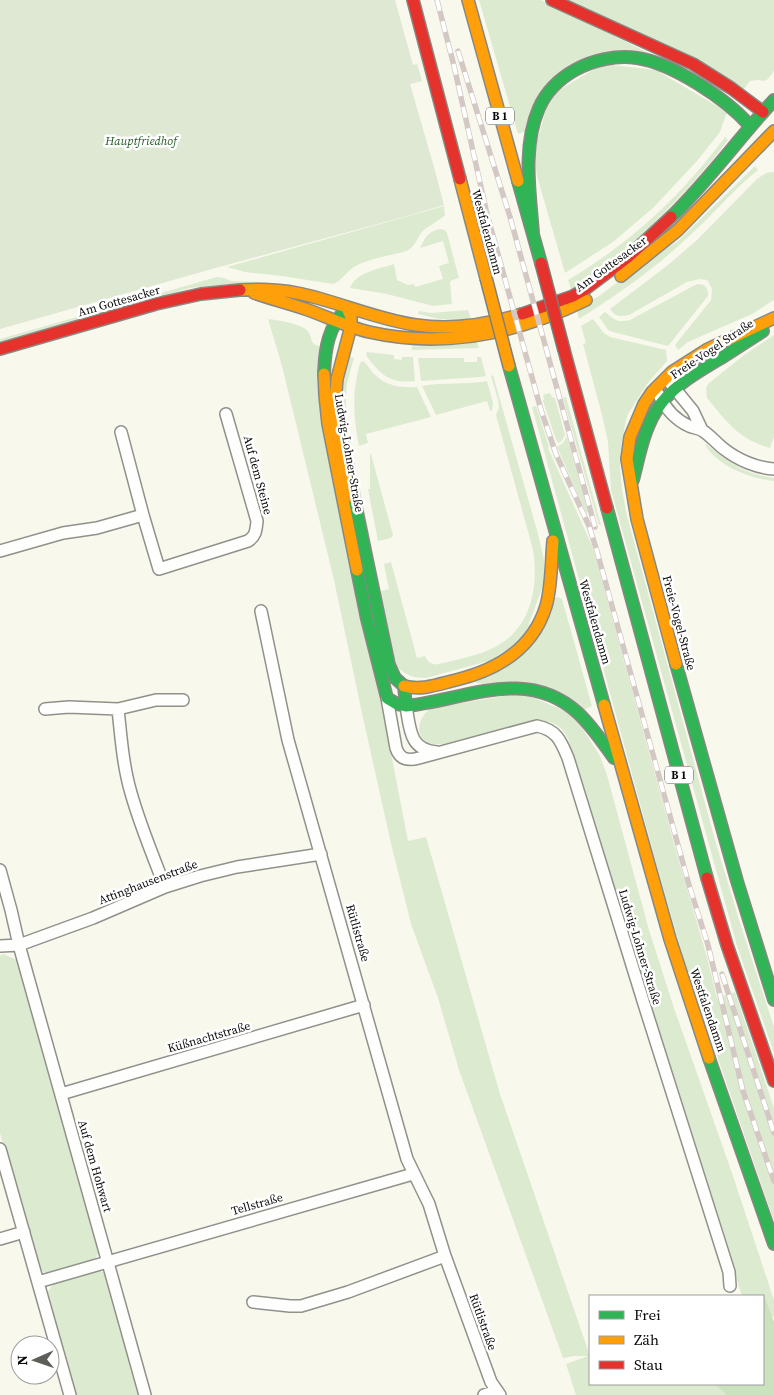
<svg xmlns="http://www.w3.org/2000/svg" width="774" height="1395" font-family="'Source Serif 4',serif">
<style>
.green{fill:#dcebd0}
.forest{fill:#cbe2bf}
.cemetery{fill:#dfe8d3}
.lines{fill:none;stroke-linecap:round;stroke-linejoin:round}
.street-casing{stroke:#91918c;stroke-width:14}
.fast-casing{stroke:#888883;stroke-width:14}
.slow-casing{stroke:#888883;stroke-width:14}
.jam-casing{stroke:#888883;stroke-width:14}
.street{stroke:#fefefc;stroke-width:11}
.fast{stroke:#30b455;stroke-width:11}
.slow{stroke:#ff9f0a;stroke-width:11}
.jam{stroke:#e5322d;stroke-width:11}
.rail-casing{stroke:#d3c8c4;stroke-width:5.5}
.rail{stroke:#fff;stroke-width:4;stroke-dasharray:11;stroke-linecap:butt}
.slow-bridge-casing{stroke:#7e7e7a;stroke-width:14;stroke-linecap:butt}
.jam-bridge-casing{stroke:#7e7e7a;stroke-width:14;stroke-linecap:butt}
.slow-bridge{stroke:#ff9f0a;stroke-width:11}
.jam-bridge{stroke:#e5322d;stroke-width:11}
.labels{text-anchor:middle;stroke-width:5;stroke-linejoin:round;paint-order:stroke}
.shield{fill:#fff;stroke:#545454;stroke-width:1}
.shield-label{font-size:11px;font-weight:bold;fill:#0a0a0a}
.park-label{font-size:12px;font-style:italic;fill:#245724;stroke:#fff}
.street-label{font-size:12px;fill:#0a0a0a;stroke:#fff}
</style>
<rect width="100%" height="100%" fill="#f8f8ed"/>
<path class="green" d="M479 0H541L681 69 583 60 526 131 518 134Z
M562 0H774V71L768 79 764 81 758 80 750 81 744 89Z
M603 64 656 70 727 112 720 132 697 161 653 208 613 242 565 273 537 176 534 152 547 106 559 90Z
M725 137 728 140C702 175 672 206 640 236 626 249 613 262 597 273 589 279 580 284 571 289L568 280C632 242 681 196 725 137Z
M755 166 758 170C732 191 711 217 686 239 653 270 617 295 579 319L577 309 599 296 646 261 678 241Z
M772 172H774V300L772 301 754 313 688 342 678 350 675 345 711 300 712 289 709 283 707 280 700 279 687 282 629 315C621 317 615 317 610 309L668 265 697 240 757 179 766 173Z
M444 206 445 215C439 221 426 227 422 232 416 240 416 245 407 251 392 255 367 259 354 267 346 272 342 281 333 284L282 276 245 272 227 267Z
M440 229 445 230 447 233 459 278 452 280 450 282 452 304 433 306 387 294 350 288C356 272 379 269 394 264L397 280 408 285 414 284 415 287 443 279 439 266 449 263 443 241 420 248C425 238 428 231 440 229Z
M217 277 224 278 231 281 264 282 318 290 317 293 231 284 190 288 0 343V339Z
M697 284C705 284 709 288 708 296L668 346 613 332 608 330 599 317 605 312C615 320 617 323 630 320Z
M468 310 471 319H439L418 314 419 311 431 313Z
M268 319C278 320 295 323 304 328 316 335 305 344 323 347L381 701 408 841 426 837 500 1094 590 1356V1384H763V1296H742L572 755C569 733 561 722 538 720L443 744C438 744 432 745 427 742 413 733 420 717 430 708L523 693 574 715 600 756 607 775 649 930 674 1008 732 1173 774 1300V1316L772 1317 774 1322V1395H576L566 1364 588 1356H574L563 1358 459 1070 438 998 411 924 392 848 363 718 334 580 282 366Z
M593 319 604 333 610 337 666 350 667 361 647 384 628 414 626 420 621 447 620 468 622 489 627 516 641 567 715 840 741 926 774 1027V1053L737 946 611 490 608 442 602 415 583 344 586 343 581 326Z
M774 335V437L770 448C738 439 727 422 707 398L706 388 708 384 744 355Z
M476 339 479 348 412 350V346L417 347 444 341Z
M367 352 394 355V359L402 360V357H413L415 381C391 384 381 375 367 357L366 353Z
M350 357 354 358 347 383 346 395V419L370 539 368 538 343 425 342 400 344 382Z
M477 357H481L486 376 480 377 421 381 418 358H464V362H477Z
M363 361C367 364 370 369 373 373 386 386 400 388 417 387L431 417 366 434 368 443 359 446C353 416 352 393 360 363Z
M493 375 538 534 544 560V583L525 634 492 660 426 678C413 678 406 675 397 667L377 592 389 589 384 564 391 562 417 658 425 656C428 663 433 665 439 664 458 659 478 656 495 647 531 629 539 586 533 550L496 415 499 407 498 400 491 376Z
M487 381 493 403 492 411 490 410 487 401 436 415 422 386C443 382 465 385 487 381Z
M550 393 552 397 555 398 565 435 561 442 558 443 555 437 543 401 544 399 543 395Z
M566 397 601 525H599L563 398Z
M536 406 549 447 548 448 593 548 678 858 707 957 717 998 735 992 774 1108V1221L684 960 656 862 532 407Z
M567 436 588 512 586 513 557 447 563 443Z
M706 444C729 463 744 474 774 478V481C749 478 719 467 705 445Z
M370 454H371L393 535 391 538 378 541 368 489H370Z
M558 597 562 599 592 706 583 710 474 682 555 598Z
M3 954 15 959 18 964 98 1245V1254L94 1261 50 1273 42 1272 37 1264 0 1133V956Z
M97 1270 105 1273 139 1395H73L45 1296 53 1284Z"/>
<path class="forest" d="M764 1295 774 1322V1395H727L715 1384H763V1296H758Z"/>
<path class="cemetery" d="M0 0H395L413 65 417 64 422 81 410 84 434 167 444 205 407 216 212 269 0 329Z"/>
<g class="lines">
<g class="street-casing">
<path id="street" d="M671 384 693 411 702 430
M659 395C665 408 676 420 689 426 693 428 699 428 703 431 711 436 717 444 724 449 738 460 757 468 774 469
M143 515 159 569 248 541C256 536 256 530 257 521L226 414
M0 551 63 533 97 528 143 515 121 432
M261 611 288 740 407 1159 429 1204 445 1256 491 1382 500 1395
M387 698 396 748C400 760 408 761 419 758L537 726C557 730 561 741 568 758L644 1004 729 1272 730 1286
M406 706C410 728 409 750 437 752
M45 709 69 707 118 709C121 737 123 766 131 793 140 825 153 856 165 887
M118 709 156 700H183
M0 870 11 910 19 945 145 1395
M0 946 19 945 93 918 165 887 200 876 237 867 321 854
M61 1094 364 1005
M0 1149 70 1395
M0 1239 24 1232
M38 1282 413 1174
M253 1302 290 1306H301L348 1292 445 1256
M484 1395 497 1391"/>
</g>
<g class="fast-casing">
<path id="fast" d="M518 181 541 263
M671 217C708 181 739 138 774 100
M533 233C530 193 522 147 539 108 546 92 559 79 575 70 593 60 616 55 637 58 672 63 727 99 750 126
M509 366 604 705
M324 374C325 348 328 327 347 308
M633 480C639 457 643 432 656 411 670 387 698 372 721 358 735 349 749 340 763 331
M354 498 389 665 395 678 404 686 406 706 397 704 387 698 367 619 357 570
M607 508 707 878
M676 664 737 881 774 1000
M406 706C465 700 526 666 578 713 592 726 603 743 614 758
M709 1058 774 1244"/>
</g>
<g class="slow-casing">
<path id="slow" d="M468 0 518 181
M460 179 486 278
M621 276 678 230 774 131
M240 290C259 289 278 289 297 293 337 301 375 319 416 325 451 330 487 325 522 314
M254 293C271 299 288 303 305 309 326 316 347 327 369 332 444 349 518 333 586 300
M347 308 351 317V326L337 379 335 403 354 498
M324 374 325 395 328 424 357 570
M676 664 637 519 627 459 630 437 644 404 652 392 672 372 708 349 774 318
M404 686C422 691 439 684 456 680 497 670 533 649 546 606 552 585 551 562 553 541
M604 705 670 939 709 1058"/>
</g>
<g class="jam-casing">
<path id="jam" d="M413 0 460 179
M552 0 693 64 731 88 763 112
M522 314 573 296 584 290 628 257 671 217
M0 349 156 304 201 294 240 290
M564 350 607 508
M707 878 727 945 774 1081"/>
</g>
<use href="#street" class="street"/>
<use href="#fast" class="fast"/>
<use href="#slow" class="slow"/>
<use href="#jam" class="jam"/>
<g class="rail-casing">
<path id="rail" d="M437 0 454 66 487 214 541 410 556 454 589 526 596 548 689 885 708 945 743 1091 774 1181
M458 51 510 217 595 527
M722 974 774 1133"/>
</g>
<use href="#rail" class="rail"/>
<g class="slow-bridge-casing">
<path id="slow-bridge" d="M486 278 509 366"/>
</g>
<g class="jam-bridge-casing">
<path id="jam-bridge" d="M541 263 564 350"/>
</g>
<use href="#slow-bridge" class="slow-bridge"/>
<use href="#jam-bridge" class="jam-bridge"/>
</g>
<g class="labels">
<g class="shield">
<rect x="486" y="107.5" width="28" height="17" rx="4"/>
<rect x="665" y="766.5" width="28" height="17" rx="4"/>
</g>
<g class="shield-label">
<text x="500" y="120">B 1</text>
<text x="679" y="779">B 1</text>
</g>
<g class="park-label">
<text x="141" y="145">Hauptfriedhof</text>
</g>
<g class="street-label">
<text transform="translate(487 232) rotate(75)" y="4">Westfalendamm</text>
<text transform="translate(611 264) rotate(-36)" y="4">Am Gottesacker</text>
<text transform="translate(119 301) rotate(-16)" y="4">Am Gottesacker</text>
<text transform="translate(712 349) rotate(-34)" y="4">Freie-Vogel Straße</text>
<text transform="translate(349 453) rotate(80)" y="4">Ludwig-Lohner-Straße</text>
<text transform="translate(258 475) rotate(75)" y="4">Auf dem Steine</text>
<text transform="translate(595 622) rotate(74)" y="4">Westfalendamm</text>
<text transform="translate(679 623) rotate(75)" y="4">Freie-Vogel-Straße</text>
<text transform="translate(148 882) rotate(-21)" y="4">Attinghausenstraße</text>
<text transform="translate(358 933) rotate(74)" y="4">Rütlistraße</text>
<text transform="translate(640 947) rotate(73)" y="4">Ludwig-Lohner-Straße</text>
<text transform="translate(708 1010) rotate(71)" y="4">Westfalendamm</text>
<text transform="translate(209 1037) rotate(-16)" y="4">Küßnachtstraße</text>
<text transform="translate(95 1166) rotate(74)" y="4">Auf dem Hohwart</text>
<text transform="translate(257 1204) rotate(-16)" y="4">Tellstraße</text>
<text transform="translate(483 1322) rotate(70)" y="4">Rütlistraße</text>
</g>
</g>
<rect x="589" y="1295" width="175" height="90" fill="#ffffff" stroke="#9d9d9d"/>
<rect x="599" y="1311" width="25" height="8" fill="#30b455" stroke="#9d9d9d"/>
<text x="634" y="1320" font-size="15" fill="#0a0a0a">Frei</text>
<rect x="599" y="1336" width="25" height="8" fill="#ff9f0a" stroke="#9d9d9d"/>
<text x="634" y="1345" font-size="15" fill="#0a0a0a">Zäh</text>
<rect x="599" y="1361" width="25" height="8" fill="#e5322d" stroke="#9d9d9d"/>
<text x="634" y="1370" font-size="15" fill="#0a0a0a">Stau</text>
<g transform="translate(35 1360) rotate(268)"><circle r="24" fill="#ffffff" stroke="#9d9d9d"/>
<path d="M0-4L9 19L0 12L-9 19Z" fill="#5d5d59"/>
<text y="-8" font-size="14" font-weight="bold" text-anchor="middle" fill="#0a0a0a">N</text>
</g>
</svg>
